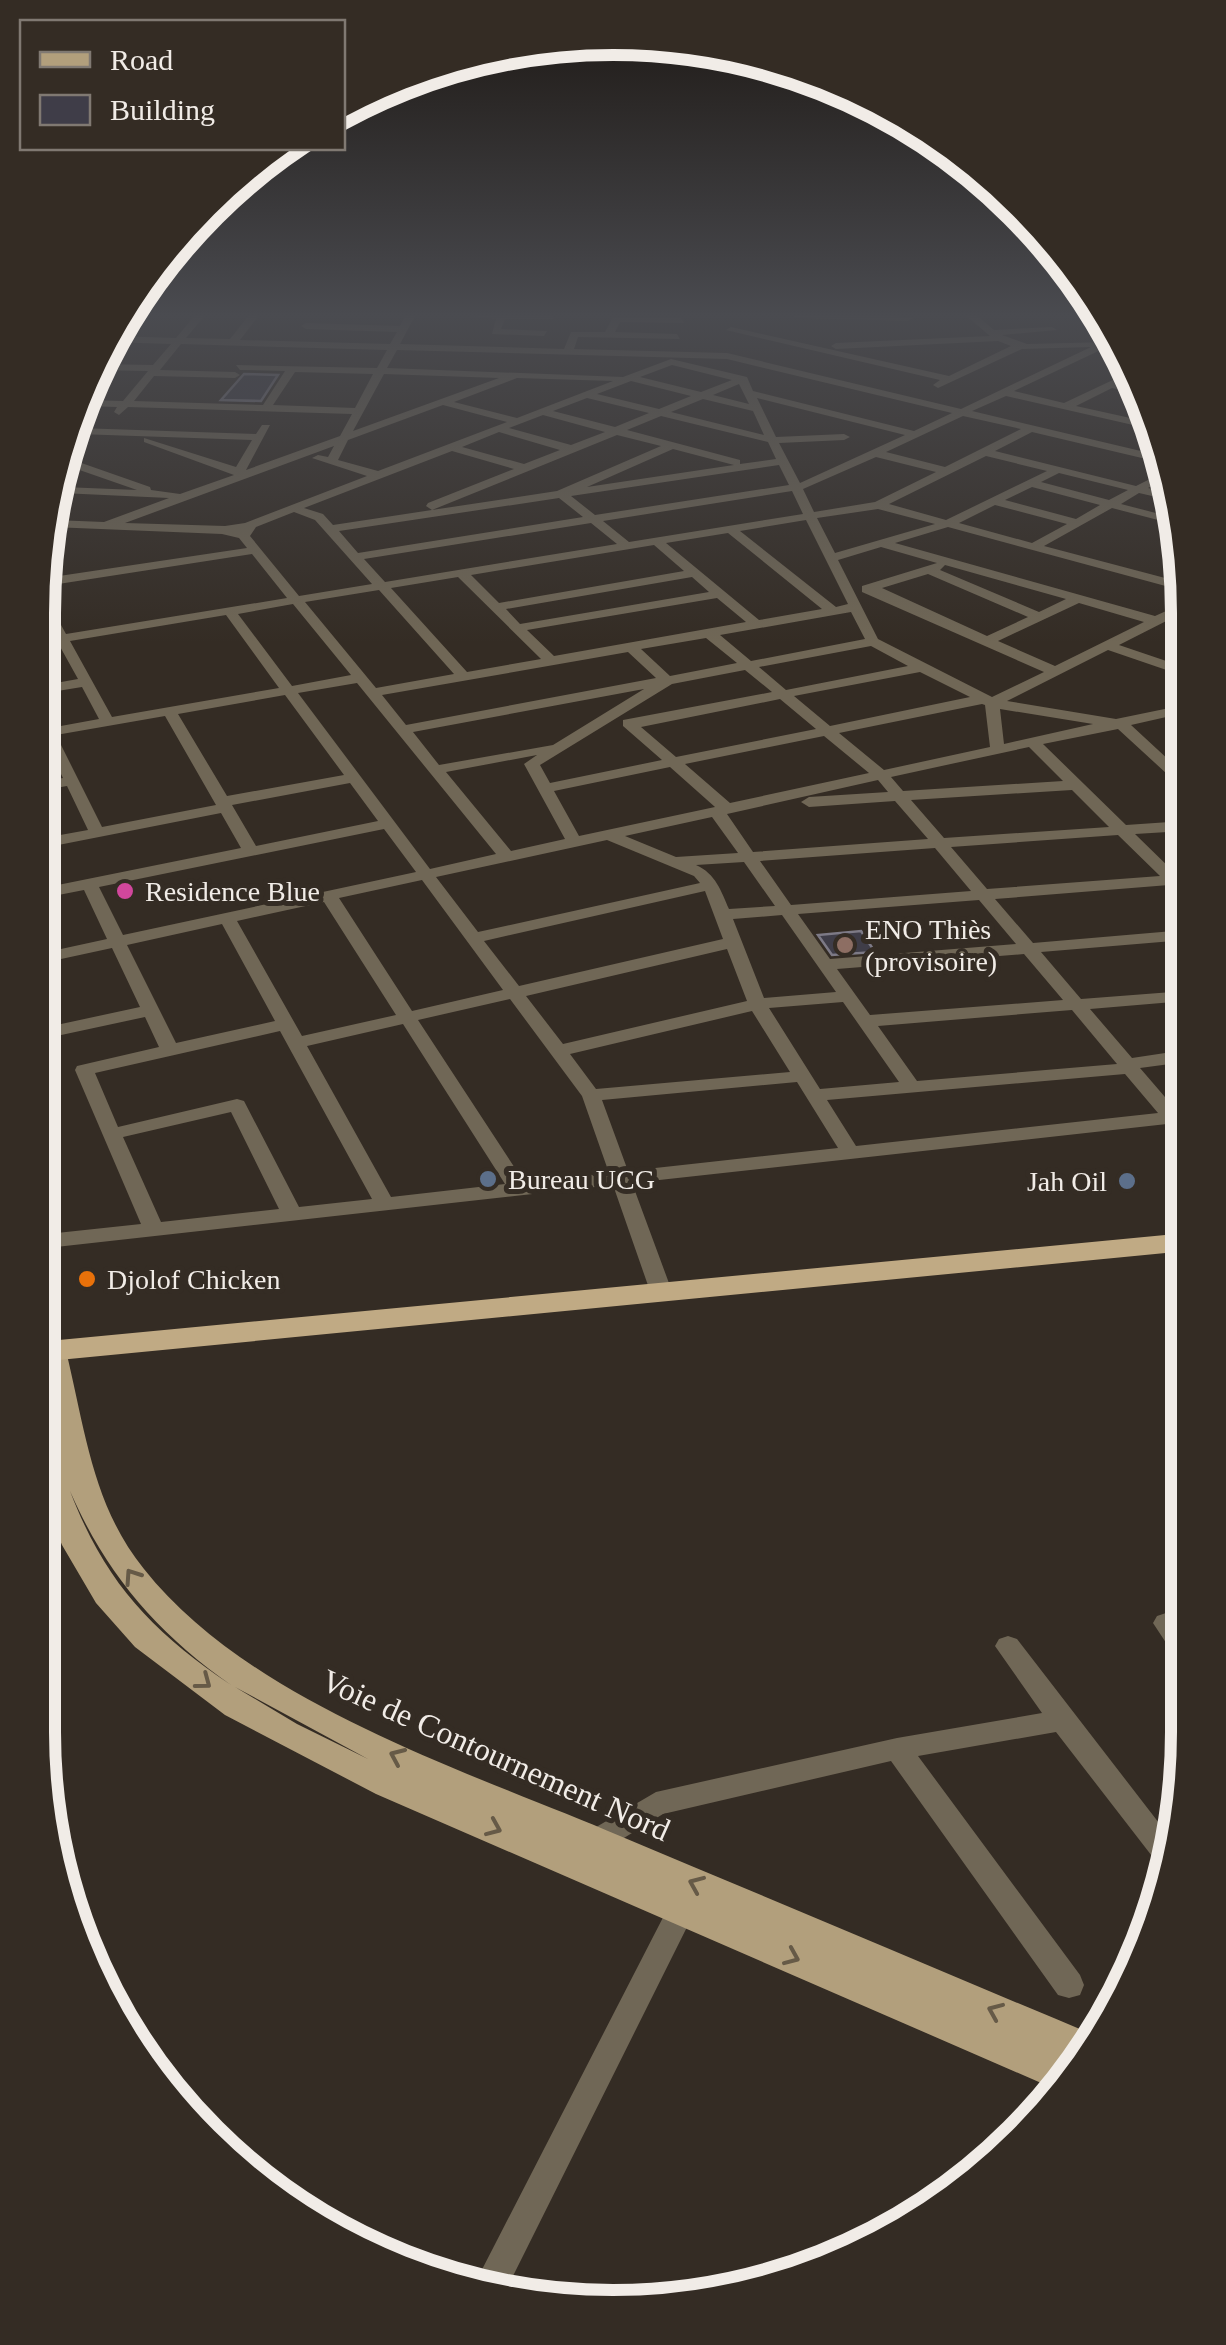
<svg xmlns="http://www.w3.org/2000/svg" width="1226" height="2345" font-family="'Times New Roman',serif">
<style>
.building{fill:#3f3d48;stroke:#7d7a86;stroke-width:2.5}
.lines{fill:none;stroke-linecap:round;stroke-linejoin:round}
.minor{fill:#706756;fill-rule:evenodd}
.tertiary{fill:#706756;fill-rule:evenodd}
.primary{fill:#b29f7c;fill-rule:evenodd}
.trunk{fill:#c0aa84;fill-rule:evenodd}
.oneway{stroke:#665a47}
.hotel-dot{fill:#d1479c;stroke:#342c24;stroke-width:4}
.education-dot{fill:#8d6e63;stroke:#342c24;stroke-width:4}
.service-dot{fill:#5c6f8a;stroke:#342c24;stroke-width:4}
.food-dot{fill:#e8710a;stroke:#342c24;stroke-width:4}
.labels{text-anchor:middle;stroke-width:10;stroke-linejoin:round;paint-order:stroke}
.poi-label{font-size:28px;fill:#f1ece7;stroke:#342c24;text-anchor:start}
.near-street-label{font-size:32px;fill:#f1ece7;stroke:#342c24}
.rim{fill:none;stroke:#f1ece7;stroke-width:12}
</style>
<rect width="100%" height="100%" fill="#342c24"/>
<path class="building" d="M244 374 278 375 261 401 221 400Z
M861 931 875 952 832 955 818 935Z"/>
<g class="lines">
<path class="minor" d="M131 314H138L126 326H121Z
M196 314H206L186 338 230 339 250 314H260L240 340 390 344 397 332 306 329 301 326 306 323 400 326 406 314H416L400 344 564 349 571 332H605L613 317 681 318 684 323 620 322 615 332 677 334 680 339 578 337 574 349 727 353 961 409 1091 347 1022 349 938 388 933 385 940 380 726 330 731 327 949 376 1011 346 998 341 836 349 831 346 836 343 990 336 964 314H975L994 330 1052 327 1057 330 1002 335 1027 344 1109 342V346L1014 391 1064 403 1132 371 1136 377 1121 384 1142 388 1145 395 1112 388 1076 406 1153 423 1155 430 1006 396 972 411 1162 456 1163 463 1032 432 995 451 1136 486 1166 471 1167 478 1148 488 1172 494 1174 501 1139 493 1121 504 1179 519 1181 526 1112 508 1044 546 1184 583V591L948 527 895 543 1155 616 1184 603V612L1119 645 1184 667V676L1108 650 1007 701 1116 719 1184 705V713L1131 725 1184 774V787L1179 785 1118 729 1043 744 1126 825 1184 821V831L1135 834 1177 875 1185 874V890H1173L1169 885 995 899 1033 943 1185 930V940L1041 952 1081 999 1185 991V1001L1090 1009 1132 1058 1185 1050V1062L1140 1068 1177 1111 1185 1110V1122L632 1183 673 1294 662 1301 651 1294 613 1185 38 1249V1235L141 1224 75 1070 77 1066 159 1047 145 1017 38 1040V1029L140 1007 112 948 38 964V954L107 939 84 890 38 899V889L241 848 221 813 38 849V839L88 830 67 786 38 791V782L63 778 43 738H39V730L99 719 82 687 39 694V686L78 679 58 643 39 646V638L54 636 39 607V592L45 596 66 634 287 598 252 554 39 587V579L247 548 239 538 222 534 52 527 54 520 104 522 169 498 61 493 63 487 137 490 68 466 70 459 150 487 151 490 180 494 234 475 144 442V438L236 467 252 440 78 434V428L256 434 262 425H270L246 470 340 436 352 414 128 407 119 415 114 412 117 407 84 406 86 400 123 401 148 371 95 370 96 364 153 365 171 344 110 342 114 336 176 338ZM181 344 387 350 377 368 236 365 240 370 285 371 263 405 134 401 154 376 235 378 240 375 235 372 160 370ZM397 350 727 359 952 413 914 431 753 391 747 377 671 359 623 377 387 368ZM672 365 732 380 701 392 640 377ZM295 372 373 374 355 408 273 405ZM384 374 499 378 353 431ZM517 378 613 381 517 418 454 402ZM631 381 691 396 659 409 597 394ZM739 384 749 404 713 395ZM587 398 649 413 615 427 553 411ZM757 398 905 435 800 483 779 443 844 440 850 437 844 434 776 437ZM703 399 753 411 764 435 671 412ZM443 405 507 422 378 471 338 460 348 440ZM543 415 605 432 571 445 509 428ZM661 416 768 442 776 459 740 464V460L627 430ZM963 416 1021 429 945 467 886 452ZM499 432 560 450 524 464 462 447ZM617 435 661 446 557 491 333 525 323 514 304 508 452 451 514 469 428 503 426 506 432 510ZM334 446 328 457 318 455 312 458 367 476 245 523 225 526 125 523ZM673 449 734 465 587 487ZM986 456 1047 471 946 520 889 504ZM876 457 936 472 875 502 814 512 803 489ZM779 465 789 485 595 515 571 496ZM1059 473 1128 490 1109 500 1041 482ZM1032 487 1100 505 1076 519 1005 500ZM792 491 803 514 629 542 603 521ZM559 498 583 517 358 553 339 531ZM995 505 1067 524 1032 543 959 523ZM878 509 935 524 835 553 817 518ZM294 512 315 520 372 584 299 596 250 536 256 527ZM806 520 848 604 836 607 740 531ZM591 523 617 544 385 582 364 559ZM728 533 822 609 759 620 666 543ZM654 545 684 571 499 603 471 575ZM881 547 937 563 862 586V592L1044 672 992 697 878 639 838 560ZM945 565 1066 599 1039 612 940 570ZM928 574 1028 617 987 636 882 588ZM458 577 541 659 467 672 391 588ZM692 577 709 592 520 624 506 609ZM379 590 454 674 376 688 305 602ZM717 598 746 622 554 656 527 630ZM1079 603 1144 622 1055 666 998 641ZM293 604 351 675 292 686 238 614ZM851 612 865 639 751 661 720 635ZM226 615 279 688 112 717 70 641ZM706 638 737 663 670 676 641 649ZM871 646 908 666 786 690 759 667ZM628 652 656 678 406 725 382 695ZM745 670 772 692 623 720V726L662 760 550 783 540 765 672 684ZM920 672 970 697 830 726 794 696ZM357 683 496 854 430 869 298 693ZM644 689 553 745 439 765 413 732ZM285 695 344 775 227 796 178 714ZM780 699 816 729 676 757 641 727ZM982 704 985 705 990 747 884 770 839 733ZM1000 709 1093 724 1004 744ZM165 716 216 805 102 827 56 735ZM824 736 869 773 730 803 685 764ZM1029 747 1063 781 903 791 891 777ZM537 755 524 764 565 839 511 851 446 772ZM670 767 715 807 579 836 554 791ZM878 780 888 792 809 797 801 802 809 807 895 801 928 839 753 852 727 814ZM350 783 378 821 256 846 232 805ZM1072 790 1109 827 944 838 911 800ZM712 817 738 853 676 857 625 836ZM384 829 416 872 123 935 99 887ZM1118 835 1160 876 987 889 951 847ZM607 840 694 876 700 883 478 932 436 877ZM935 848 971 891 791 905 760 861ZM744 862 775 906 729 909C721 891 716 874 696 865ZM422 880 503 990 412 1011 339 898ZM705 891 723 939 519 986 484 941ZM979 900 1016 944 830 959 798 914ZM324 902 396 1015 302 1036 237 921ZM782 915 836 992 764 998 733 919ZM222 924 275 1021 176 1043 127 945ZM727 949 747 1001 563 1044 526 996ZM1024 954 1063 1000 870 1015 837 969ZM510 999 582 1096 609 1173 524 1182 418 1020ZM843 1002 899 1082 820 1089 769 1008ZM1072 1010 1117 1064 917 1081 878 1026ZM752 1011 790 1072 596 1089 570 1054ZM403 1024 505 1184 391 1197 307 1046ZM280 1031 372 1199 299 1207 244 1101 237 1099 118 1127 95 1073ZM1125 1074 1158 1113 856 1146 827 1100ZM797 1082 838 1148 628 1171 602 1100ZM231 1112 279 1209 161 1222 123 1137Z
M551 314 554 319H505L501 329 547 331 544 336 492 334 496 319 463 315Z
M874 314 913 318 908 321 797 318 792 315Z
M1166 1613C1189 1621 1187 1644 1187 1664L1178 1661 1153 1623 1157 1616Z
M1008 1636 1017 1639 1169 1836 1162 1862 1155 1860 1056 1732 918 1756 1080 1975 1084 1985 1080 1995 1069 1998 1058 1995 891 1761 663 1814 606 1849 596 1853 586 1849 582 1841 586 1833 656 1792 897 1738 1042 1713 995 1646 999 1639Z
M682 1896 692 1900 696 1909 505 2292 472 2289 672 1900Z"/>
<path class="tertiary" d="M38 1321 47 1323 64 1351 61 1357H43L38 1348Z"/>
<path class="primary" d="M52 1342 62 1344 66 1351C85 1428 92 1505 144 1569 250 1703 467 1771 620 1836 778 1902 936 1969 1094 2035L1055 2089 376 1794 225 1715 135 1647 96 1603 62 1545 40 1491 38 1425 48 1428 56 1447 38 1351 42 1344ZM70 1491C106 1574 157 1633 231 1685 151 1631 105 1582 70 1491ZM235 1687 368 1759 297 1724Z"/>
<path class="trunk" d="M1186 1233V1251L38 1362V1342Z"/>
</g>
<defs><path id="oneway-chevron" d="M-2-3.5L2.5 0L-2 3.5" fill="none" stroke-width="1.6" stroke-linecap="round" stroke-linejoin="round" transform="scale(2.5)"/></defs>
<g class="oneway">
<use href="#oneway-chevron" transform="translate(132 1576) rotate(-124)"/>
<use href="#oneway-chevron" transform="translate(204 1682) rotate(37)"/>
<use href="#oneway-chevron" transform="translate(397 1756) rotate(-156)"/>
<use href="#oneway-chevron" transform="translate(494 1828) rotate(23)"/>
<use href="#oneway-chevron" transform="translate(696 1884) rotate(-157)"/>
<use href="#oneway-chevron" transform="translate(792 1957) rotate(23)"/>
<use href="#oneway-chevron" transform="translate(995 2011) rotate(-157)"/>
</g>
<linearGradient id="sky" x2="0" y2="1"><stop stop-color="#1d1814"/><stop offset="0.49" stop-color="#4a4b50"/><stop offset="1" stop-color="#4a4b50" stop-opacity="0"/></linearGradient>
<rect width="1226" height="643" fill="url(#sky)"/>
<circle class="hotel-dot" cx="125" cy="891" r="10"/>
<circle class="education-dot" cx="845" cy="945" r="10"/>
<g class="service-dot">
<circle cx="488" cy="1179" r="10"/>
<circle cx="1127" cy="1181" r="10"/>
</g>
<circle class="food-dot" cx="87" cy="1279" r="10"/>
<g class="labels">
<g class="poi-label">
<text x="145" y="901">Residence Blue</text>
<text x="865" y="939">ENO Thiès<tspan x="865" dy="32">(provisoire)</tspan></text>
<text x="508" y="1189">Bureau UCG</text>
<text x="1107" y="1191" text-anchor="end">Jah Oil</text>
<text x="107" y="1289">Djolof Chicken</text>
</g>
<g class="near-street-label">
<text transform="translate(496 1755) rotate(24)" y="11">Voie de Contournement Nord</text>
</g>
</g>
<path d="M0 0H1226V2345H0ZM613 55H613A558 558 0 0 1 1171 613V1732A558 558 0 0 1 613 2290H613A558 558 0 0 1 55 1732V613A558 558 0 0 1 613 55Z" fill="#342c24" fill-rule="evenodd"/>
<path class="rim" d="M613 55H613A558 558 0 0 1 1171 613V1732A558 558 0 0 1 613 2290H613A558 558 0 0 1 55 1732V613A558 558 0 0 1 613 55Z"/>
<rect x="20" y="20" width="325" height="130" fill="#342c24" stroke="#807972" stroke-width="2.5"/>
<rect x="40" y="52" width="50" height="15" fill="#b29f7c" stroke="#807972" stroke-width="2.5"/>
<text x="110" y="70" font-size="30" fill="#f1ece7">Road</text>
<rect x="40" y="95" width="50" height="30" fill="#3f3d48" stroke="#807972" stroke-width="2.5"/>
<text x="110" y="120" font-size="30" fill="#f1ece7">Building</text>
</svg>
